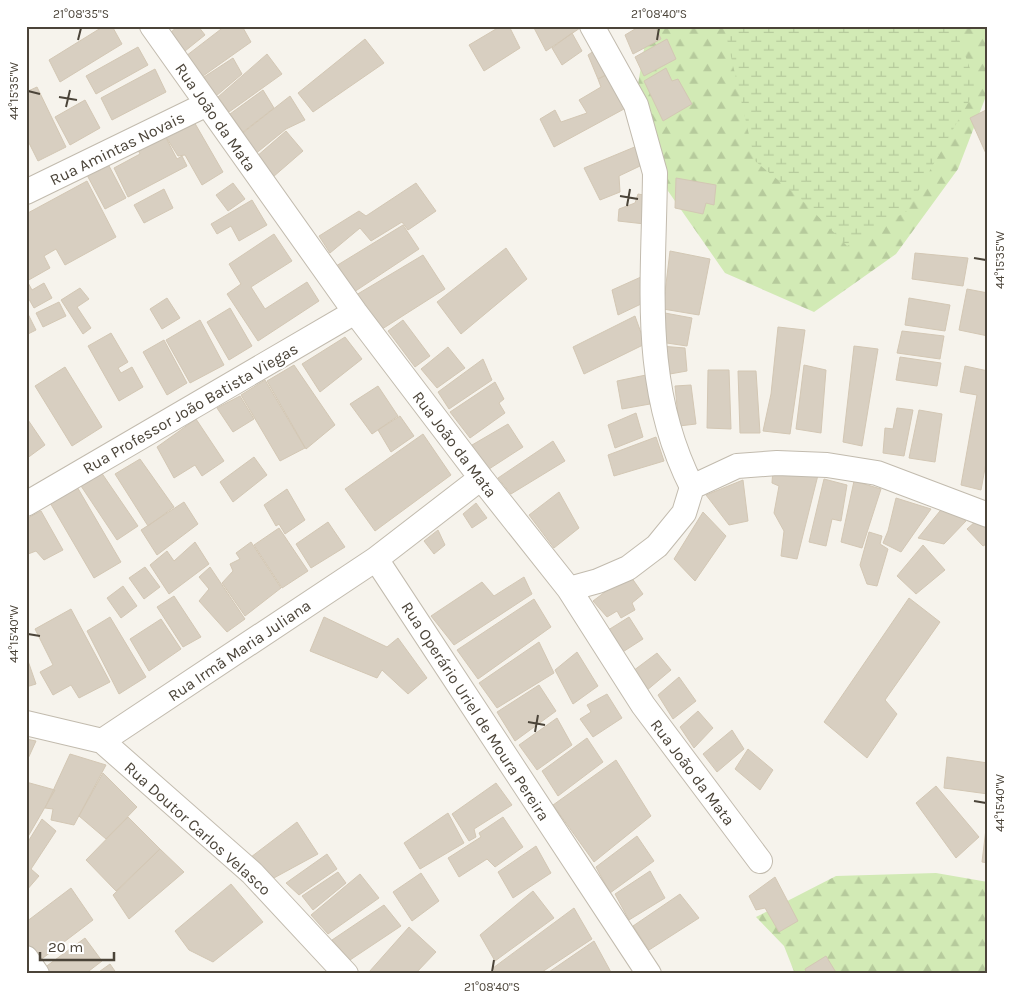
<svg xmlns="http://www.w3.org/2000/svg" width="1014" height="1000" font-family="Karla,sans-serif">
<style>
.forest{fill:url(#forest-firs)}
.wetland{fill:url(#wetland-marsh)}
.building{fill:#d8cfc1;stroke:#d3c7b4}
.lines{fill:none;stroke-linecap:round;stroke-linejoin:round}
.minor-casing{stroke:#c2bbae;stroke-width:26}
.minor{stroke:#fff;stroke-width:24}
.ticks{fill:none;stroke:#4b4439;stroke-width:2}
.labels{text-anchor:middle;stroke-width:4.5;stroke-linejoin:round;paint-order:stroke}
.street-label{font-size:16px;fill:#4b4439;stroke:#fff}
.neatline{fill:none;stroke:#4b4439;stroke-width:2}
.ticks-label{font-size:12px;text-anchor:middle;fill:#4b4439}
</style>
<defs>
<pattern id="forest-firs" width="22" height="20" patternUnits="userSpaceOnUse" patternTransform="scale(1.25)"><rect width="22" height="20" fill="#d2eab5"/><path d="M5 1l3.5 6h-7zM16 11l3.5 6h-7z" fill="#b6ca9c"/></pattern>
<pattern id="wetland-marsh" width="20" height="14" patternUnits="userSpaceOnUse" patternTransform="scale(1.25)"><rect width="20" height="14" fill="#d2eab5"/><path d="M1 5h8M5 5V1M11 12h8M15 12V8" fill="none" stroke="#b6ca9c"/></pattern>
</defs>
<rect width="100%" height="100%" fill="#f6f3ec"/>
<path class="forest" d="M648 26H988V91L958 169 896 254 814 312 725 273 668 191 637 90Z
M936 873 988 882V974H795L784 946 756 917 836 876Z"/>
<path class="wetland" d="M724 26H954L977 87 907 211 847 246 801 199 755 161Z"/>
<path class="building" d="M104 26H112L122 44 60 82 49 60Z
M178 26H198L205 35 185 51 170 33Z
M225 26H242L251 42 203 76 186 56Z
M501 26H509L520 48 484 71 469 45Z
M533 26H579L580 28 546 51Z
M640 26H655L661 39 633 54 625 35Z
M572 33 582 51 562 65 552 48Z
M365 39 384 63 313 112 298 93Z
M667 39 676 59 644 76 635 57Z
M138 47 148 65 96 94 86 76Z
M598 48 610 73 598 79 588 55Z
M267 54 282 74 229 112 218 97Z
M233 58 242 74 216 96 204 77Z
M666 68 672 81 678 79 692 104 663 121 644 81Z
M155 69 166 92 112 120 101 98Z
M610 73 624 109 554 147 540 119 555 110 561 122 587 113 579 100 601 87 598 79Z
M37 87 66 147 38 161 26 137V92Z
M263 90 274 108 243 132 230 114Z
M290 96 305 120 286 129 254 155 239 136Z
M85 100 100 128 70 145 55 117Z
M988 109V158L970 118Z
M193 120 223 172 202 185 185 155 178 156 166 137Z
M286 131 303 151 273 177 256 157Z
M165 136 177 159 182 156 187 166 128 197 114 168 140 154 138 150Z
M637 146 640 166 619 176 620 192 600 200 584 168Z
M108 164 126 198 105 209 87 175Z
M676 178 716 185 714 205 706 203 703 214 675 208Z
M87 181 116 237 65 265 56 249 44 256 50 268 27 281 32 290 44 283 52 298 34 308 26 294V214Z
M233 183 245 199 228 211 216 195Z
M416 183 436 211 408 230 402 222 371 241 360 228 330 253 319 236 359 211 366 216Z
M164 189 173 208 144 223 134 205Z
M638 194 649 196 645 224 618 221 619 209 635 203Z
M252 200 267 225 239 241 231 226 217 234 211 224Z
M403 225 419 249 354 292 336 266Z
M274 234 292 261 251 287 265 309 307 282 319 301 258 341 227 294 241 284 229 264Z
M506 248 527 279 461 334 437 302Z
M670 251 710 259 699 315 663 309Z
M915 253 968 258 963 286 912 279Z
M423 255 445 289 379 331 356 295Z
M641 277V304L618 315 612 290Z
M80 288 89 299 77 307 91 328 83 334 61 300Z
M967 289 988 293V336L959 330Z
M167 298 180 318 162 329 150 309Z
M909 298 950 305 945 331 905 325Z
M59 302 66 316 43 327 36 313Z
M230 308 252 346 229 360 207 322Z
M665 313 692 318 687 346 660 342Z
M28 314 36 330 26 335V315Z
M635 316 645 344 584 374 573 347Z
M200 320 224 365 190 383 166 340Z
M403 320 430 356 415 367 388 331Z
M778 327 805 330 790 434 763 431 771 394Z
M902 331 944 336 940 359 897 353Z
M111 333 128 362 118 368 121 373 132 367 143 387 119 401 88 346Z
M345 337 362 359 320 392 302 364Z
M164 340 187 383 167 395 143 352Z
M660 346 685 348 687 371 664 375Z
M854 346 878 349 862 446 843 442Z
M448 347 465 368 437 388 421 369Z
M900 357 941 363 937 386 896 380Z
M483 359 492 380 449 409 438 392Z
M294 365 335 425 306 449 267 381Z
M804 365 826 370 821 433 796 429Z
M965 366 988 371V452L981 490 961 485 977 395 960 392Z
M65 367 102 427 72 446 35 386Z
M708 370H729L731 429 707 428Z
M738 371H756L760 433H740Z
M646 375 650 404 622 409 617 381Z
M265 380 305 448 280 461 241 395Z
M495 382 504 399 499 403 505 413 470 438 450 412Z
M691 385 696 424 679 426 675 386Z
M378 386 398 416 372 434 350 404Z
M240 396 254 419 233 432 217 408Z
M897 408 913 410 904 456 883 453 885 428 893 429Z
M919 410 942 414 935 462 909 458Z
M636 413 643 437 615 448 608 425Z
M400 416 414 436 391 452 378 430Z
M26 417 45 445 26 459Z
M196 419 224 461 202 476 195 465 174 478 157 447Z
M508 424 523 447 486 471 472 445Z
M423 434 451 475 375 531 345 489Z
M656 437 664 461 614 476 608 455Z
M553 441 565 461 511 494 498 478Z
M254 457 267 475 233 502 220 482Z
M140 459 174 507 148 526 115 474Z
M773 468 818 475 797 559 781 556 784 531 774 513 779 486 772 483Z
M101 472 138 526 117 540 81 486Z
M824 479 847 485 841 521 832 519 826 546 809 542Z
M743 480 748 521 729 525 706 495Z
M854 481 881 489 862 548 841 542Z
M76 485 121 562 94 578 49 501Z
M287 489 305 520 285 534 279 524 276 526 264 505Z
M559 492 579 528 554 548 529 515Z
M896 498 931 509 901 552 883 543 888 531Z
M184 502 198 524 157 555 141 530Z
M476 503 487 518 472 528 463 514Z
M944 506 966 521 944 544 918 538Z
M41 511 63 550 44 560 36 551 28 554 26 550V519Z
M703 512 726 536 695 581 674 559Z
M976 521 988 527V543L983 546 967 529Z
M328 522 345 547 311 568 296 544Z
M279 528 308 571 282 588 254 545Z
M438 530 445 545 434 554 424 541Z
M869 532 882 536 880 544 888 549 877 586 867 584 860 565Z
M195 542 209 564 169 594 150 565 167 551 174 561Z
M251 542 281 588 245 616 222 583 233 571 230 564 240 559 236 553Z
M923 545 945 570 916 594 897 576Z
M145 567 160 587 144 599 129 578Z
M210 567 245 619 227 632 199 601 209 589 199 577Z
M629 574 643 594 632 603 635 610 621 618 617 611 607 617 593 601Z
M524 577 532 594 454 645 431 616 482 582 494 596Z
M123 586 137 606 121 618 107 598Z
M174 596 201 637 183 647 157 607Z
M909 598 940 622 885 700 897 714 867 758 824 722Z
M534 599 551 627 478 679 457 650Z
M71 609 110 682 79 698 71 685 53 695 40 672 53 665 35 629Z
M110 617 146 677 119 694 87 631Z
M324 617 387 647 398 638 427 678 408 694 382 670 377 678 310 651Z
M629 617 643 639 618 655 605 632Z
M161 619 181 649 149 671 130 639Z
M539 642 554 673 497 708 479 683Z
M577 652 598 686 573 704 555 670Z
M657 653 671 670 646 691 633 671Z
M26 655 36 684 26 687Z
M679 677 696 701 673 719 658 695Z
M539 685 556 711 515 741 497 712Z
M607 694 622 718 593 737 580 719 591 712 587 705Z
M698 711 713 728 694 748 680 727Z
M557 718 572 745 537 770 519 745Z
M732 730 744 749 717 772 703 754Z
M587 738 603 762 558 796 542 771Z
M26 739 36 741 26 763Z
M748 749 773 770 760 790 735 769Z
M70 754 106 765 74 825 51 820 53 809 45 808Z
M947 757 988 763V794L944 788Z
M616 760 651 816 594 862 553 805Z
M103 773 137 807 106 839 79 816Z
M26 782 55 790 26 840Z
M496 783 512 805 474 829 476 837 469 841 452 814Z
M936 786 979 837 956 858 916 803Z
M988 812V863L982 862Z
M448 813 464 843 420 869 404 843Z
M128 817 160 849 116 891 86 860Z
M503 817 523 847 495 867 487 859 459 877 448 858 481 837 479 833Z
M42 819 56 831 31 869 39 876 26 891V845Z
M297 822 318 854 272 879 251 857Z
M637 836 654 861 610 893 596 867Z
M536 846 551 873 513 898 498 872Z
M160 849 184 872 129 919 113 895Z
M327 854 337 869 299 895 286 883Z
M650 871 665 898 629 920 615 894Z
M338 872 346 883 313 910 302 896Z
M421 873 439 901 412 921 393 892Z
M360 874 379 898 328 934 311 915Z
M775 877 798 921 779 932 765 908 756 910 749 896Z
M231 884 263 922 213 962 189 950 175 931Z
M71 888 93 920 39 961 26 943V922Z
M533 891 554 918 495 961 480 935Z
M680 894 699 918 649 950 633 926Z
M384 905 401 926 350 960 332 940Z
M574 908 592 939 539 974H497L493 968Z
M409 927 436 952 415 974H370L369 972Z
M85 938 102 961 85 974H49L44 968Z
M594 941 612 974H546Z
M826 956 837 974H807L805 969Z
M110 964 117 974H96Z"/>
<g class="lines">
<g class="minor-casing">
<path id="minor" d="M152 26 355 312 481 478 569 589 643 705 760 861
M592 26 636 105 655 173C654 283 640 385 692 487
M26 192 207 104
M481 478 376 559 649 974
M26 504 355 312
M569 589 598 581 628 568 657 546 684 513 692 487 737 466 777 463 827 465 877 473 988 515
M26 723 102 741 252 873 346 974
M102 741 376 559
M26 958 37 974"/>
</g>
<use href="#minor" class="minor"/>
</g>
<path class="ticks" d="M78 40 81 28M657 40 659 28M28 91 40 94M59 97 77 100M66 107 70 90M620 196 638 199M627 206 630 189M974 258 986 260M28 634 40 636M528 722 545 725M535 732 538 715M974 801 986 803M492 972 494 960"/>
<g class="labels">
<g class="street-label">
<text transform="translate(216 117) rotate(55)" y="6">Rua João da Mata</text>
<text transform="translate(117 148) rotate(-26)" y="6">Rua Amintas Novais</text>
<text transform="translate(190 408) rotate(-30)" y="6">Rua Professor João Batista Viegas</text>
<text transform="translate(455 444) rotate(53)" y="6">Rua João da Mata</text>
<text transform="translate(239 650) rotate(-34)" y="6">Rua Irmã Maria Juliana</text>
<text transform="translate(476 711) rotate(57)" y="6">Rua Operário Uriel de Moura Pereira</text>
<text transform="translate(693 772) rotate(53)" y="6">Rua João da Mata</text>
<text transform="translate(198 828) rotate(42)" y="6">Rua Doutor Carlos Velasco</text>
</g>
</g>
<rect width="1014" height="1000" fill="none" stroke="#ffffff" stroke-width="55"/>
<path d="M40 952v8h74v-8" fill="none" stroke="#4b4439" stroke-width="2.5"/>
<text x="48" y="952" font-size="15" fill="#4b4439" stroke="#ffffff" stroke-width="4" paint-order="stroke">20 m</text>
<rect x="28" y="28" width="958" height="944" class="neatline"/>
<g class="ticks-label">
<text x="81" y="18">21°08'35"S</text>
<text x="659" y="18">21°08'40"S</text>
<text transform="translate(14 91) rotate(-90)" y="4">44°15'35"W</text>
<text transform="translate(1000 260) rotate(-90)" y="4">44°15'35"W</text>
<text transform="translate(14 634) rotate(-90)" y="4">44°15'40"W</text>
<text transform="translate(1000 803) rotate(-90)" y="4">44°15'40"W</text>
<text x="492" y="991">21°08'40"S</text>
</g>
</svg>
